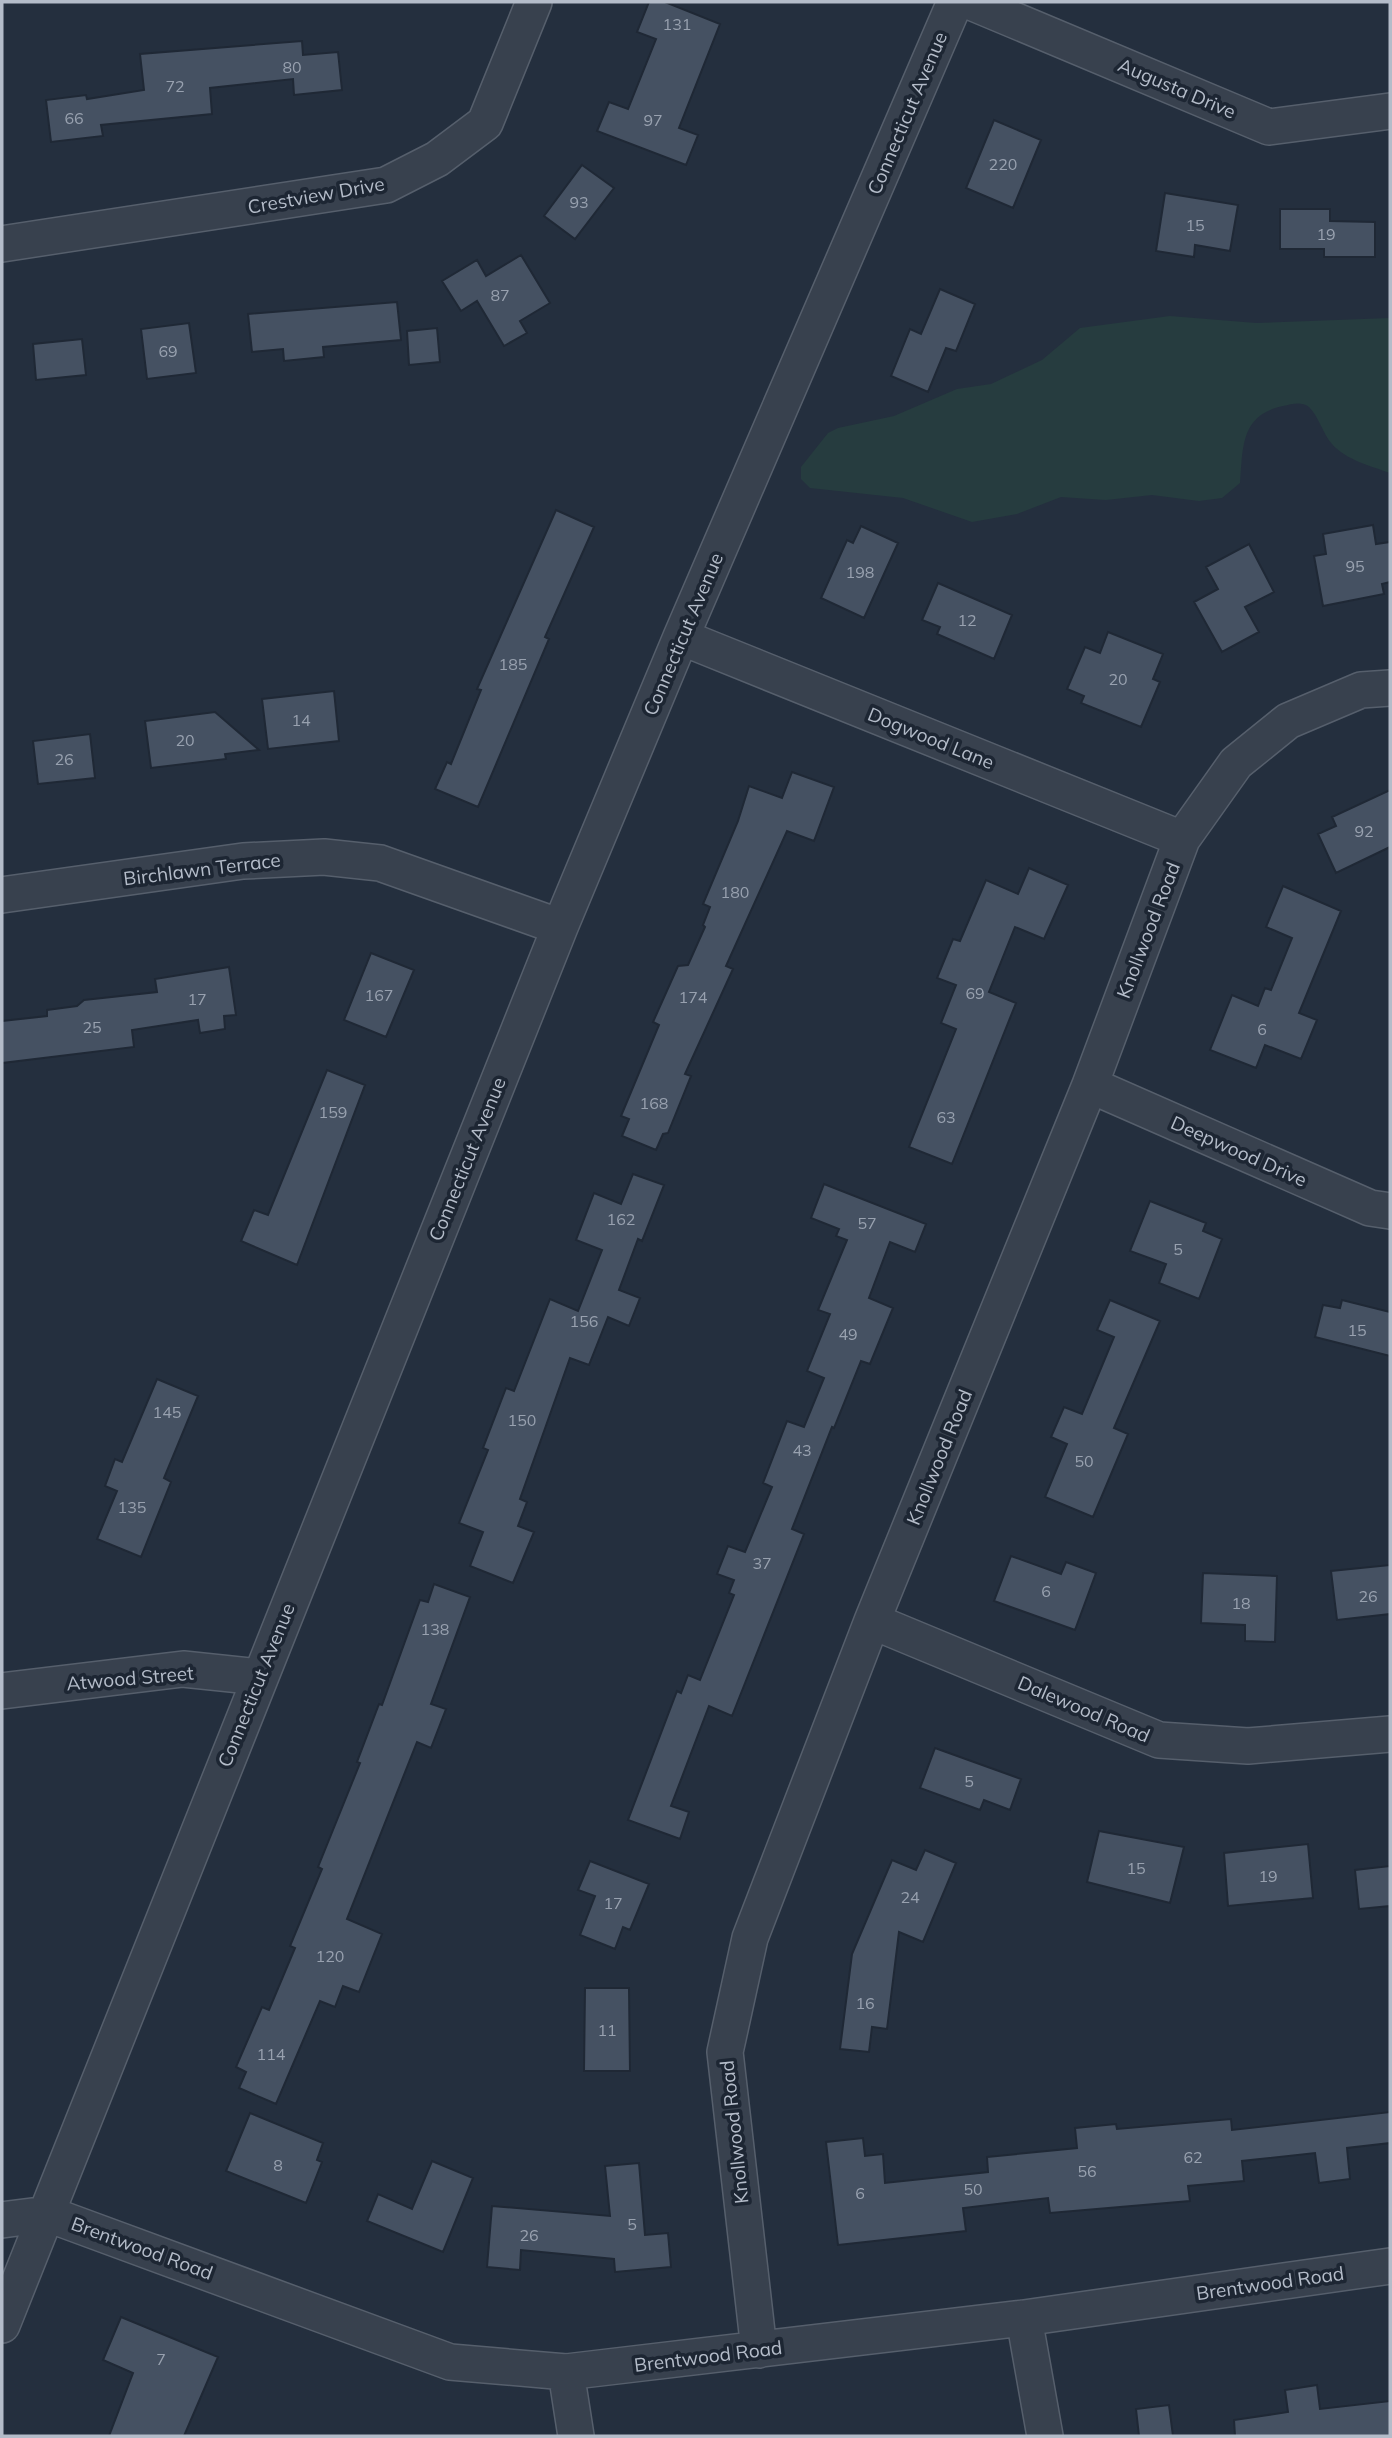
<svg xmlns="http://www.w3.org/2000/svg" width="1392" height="2438" font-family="Mulish,sans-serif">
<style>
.green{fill:#263c3f}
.building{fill:#455162;stroke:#1f2835;stroke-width:2}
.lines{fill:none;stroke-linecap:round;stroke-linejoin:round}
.minor-casing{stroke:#565f6c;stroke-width:38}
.minor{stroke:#38414e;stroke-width:35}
.labels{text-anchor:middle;stroke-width:7;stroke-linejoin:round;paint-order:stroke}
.number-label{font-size:16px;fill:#98a1af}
.street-label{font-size:19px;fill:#b4bcc9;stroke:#1d2633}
</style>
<rect width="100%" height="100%" fill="#242f3e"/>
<path class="green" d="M1170 316 1256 323 1390 318V473C1371 466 1346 460 1332 444 1323 434 1319 417 1309 407 1301 401 1292 404 1283 406 1240 415 1243 448 1240 483L1222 498 1199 501 1152 495 1106 500 1061 497 1017 514 972 522 903 498 810 488 801 479V467L828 433 838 428 894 416 957 389 991 384 1042 360 1080 328Z"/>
<path class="building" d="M649 2H665L720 24 679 128 698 135 686 165 597 131 609 102 628 109 656 39 637 32Z
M302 41 303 55 338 52 342 90 294 95 293 79 210 88 212 114 101 125 103 136 51 142 46 100 86 95 87 99 144 90 140 54Z
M994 120 1041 140 1013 208 966 188Z
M582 165 614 188 575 239 544 216Z
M1165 193 1238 205 1230 251 1195 245 1194 257 1156 251Z
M1280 209H1330V221L1375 222V257H1324V249H1280Z
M521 255 550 303 520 321 527 333 504 346 477 301 461 311 442 281 477 260 486 276Z
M940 289 975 304 956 351 946 348 928 392 891 376 910 329 921 334Z
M397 302 401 340 323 347 324 357 284 361 283 349 252 352 248 314Z
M189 323 196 373 147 379 141 329Z
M437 328 440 362 409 365 407 331Z
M82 339 86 375 36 380 33 344Z
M556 510 594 527 545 637 549 639 478 807 435 789 447 762 451 764 481 690 477 689Z
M1373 525 1376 544 1390 542V582L1382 584 1384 594 1323 606 1314 556 1326 554 1323 534Z
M861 526 898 543 864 618 821 598 847 540 853 543Z
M1249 544 1274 592 1245 607 1259 632 1222 652 1194 602 1218 589 1206 567Z
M938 583 1012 615 994 659 937 634 940 627 922 620Z
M1108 632 1163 654 1153 679 1160 682 1141 727 1081 703 1084 696 1067 689 1085 647 1100 653Z
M334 691 339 741 268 749 262 699Z
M215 712 259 750 225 754 226 759 151 768 145 721Z
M90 734 95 778 38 784 33 741Z
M792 772 834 787 814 841 787 831 726 966 733 969 685 1074 691 1076 668 1133 663 1134 656 1150 622 1136 629 1119 621 1116 659 1025 653 1022 678 966 688 965 705 927 703 925 710 907 703 904 738 821 749 786 782 798Z
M1390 790V847L1336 873 1318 834 1336 826 1332 817Z
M1029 868 1068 885 1044 939 1015 927 989 992 1016 1003 952 1164 909 1147 956 1029 941 1023 956 985 937 978 953 939 960 941 986 880 1018 894Z
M1283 886 1341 911 1299 1013 1317 1020 1301 1059 1265 1045 1256 1068 1210 1050 1232 995 1258 1006 1265 988 1271 990 1292 938 1266 927Z
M371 953 414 970 386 1037 344 1020Z
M229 967 236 1015 224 1016 225 1029 200 1033 198 1020 132 1030 134 1047 2 1063V1021L47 1016V1010L77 1006 84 1000 157 992 155 979Z
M327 1070 365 1085 297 1265 241 1241 254 1210 268 1215Z
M633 1174 664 1185 642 1241 638 1239 619 1290 640 1298 629 1326 608 1317 589 1365 570 1358 520 1499 527 1502 518 1526 534 1532 513 1583 470 1566 483 1532 459 1523 488 1450 483 1448 506 1388 514 1391 550 1299 578 1311 602 1250 576 1240 594 1193 621 1204Z
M824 1184 926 1224 915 1252 890 1242 869 1298 893 1308 870 1364 861 1361 834 1428 832 1427 792 1529 804 1534 732 1716 709 1706 671 1806 689 1812 680 1839 628 1820 677 1691 681 1693 688 1675 700 1680 734 1595 729 1593 734 1580 717 1574 728 1546 745 1552 772 1487 763 1483 787 1421 804 1427 824 1378 807 1371 830 1314 818 1310 847 1240 836 1236 839 1229 811 1218Z
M1150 1201 1206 1223 1203 1231 1222 1239 1199 1299 1159 1283 1166 1264 1130 1251Z
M1110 1300 1160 1321 1114 1428 1128 1434 1093 1517 1045 1497 1067 1444 1051 1437 1064 1407 1082 1414 1114 1337 1097 1330Z
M1342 1300 1390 1312V1356L1315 1337 1323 1305 1340 1308Z
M157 1379 198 1396 164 1478 171 1482 141 1557 97 1539 117 1491 105 1486 115 1459 122 1462Z
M1011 1556 1061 1574 1066 1562 1096 1573 1075 1630 994 1601Z
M1390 1565V1614L1337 1620 1331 1571Z
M1203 1573 1277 1576 1275 1642 1245 1641V1625L1201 1623Z
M434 1584 470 1597 431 1704 446 1709 431 1748 417 1742 347 1919 382 1934 359 1992 343 1986 335 2007 320 2001 276 2104 239 2088 246 2072 236 2067 262 2007 269 2010 295 1948 290 1946 322 1869 318 1867 360 1763 357 1762 379 1704 382 1705 420 1600 428 1602Z
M935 1748 1021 1779 1010 1810 984 1800 980 1810 920 1788Z
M1099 1831 1184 1847 1170 1903 1087 1882Z
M1308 1844 1313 1898 1228 1906 1224 1853Z
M925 1850 956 1863 923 1942 899 1932 887 2029 872 2027 869 2052 840 2049 852 1954 892 1860 916 1870Z
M590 1861 649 1884 630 1930 623 1927 615 1949 580 1935 595 1896 578 1890Z
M1390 1866V1906L1359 1909 1355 1870Z
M585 1988H629L630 2071H584Z
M1390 2112V2143L1347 2148 1350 2179 1319 2183 1315 2153 1242 2161 1244 2181 1188 2186 1190 2201 1050 2213 1048 2198 963 2208 966 2231 838 2245 826 2142 863 2138 865 2156 883 2154 885 2183 988 2172 987 2157 1077 2148 1075 2128 1116 2124 1117 2129 1231 2119 1232 2130Z
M250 2113 323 2143 317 2160 322 2162 306 2203 226 2171Z
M432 2161 473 2178 443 2252 367 2221 378 2194 412 2209Z
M639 2163 645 2235 668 2233 671 2267 615 2272 614 2259 521 2250 520 2270 487 2267 492 2206 610 2216 605 2166Z
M121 2317 218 2357 184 2436H109L133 2373 103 2360Z
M1317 2385 1320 2409 1390 2401V2436H1235L1234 2420 1288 2412 1285 2390Z
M1169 2405 1173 2436H1139L1136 2409Z"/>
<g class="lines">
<g class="minor-casing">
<path id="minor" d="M971 2 1269 127 1390 111
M2 244 386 185 437 159 485 123 534 2
M681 637 1182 839
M2 895 243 861 324 857 380 863 560 927
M1090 1085 1370 1208 1390 1211
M872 1621 1159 1740 1248 1746 1390 1734
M2 1691 183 1669 259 1677
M2 2220 48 2214 450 2362 566 2372 1024 2318 1390 2266
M1024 2318 1045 2436
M2 2325 560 927 681 637 955 2
M759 2350 725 2052 750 1938 872 1621 1090 1085 1182 839 1236 763 1288 721 1361 690 1390 688
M566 2372 576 2436"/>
</g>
<use href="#minor" class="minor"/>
</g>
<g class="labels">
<g class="number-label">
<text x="677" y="30">131</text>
<text x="292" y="73">80</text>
<text x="175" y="92">72</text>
<text x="74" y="124">66</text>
<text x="653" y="126">97</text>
<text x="1003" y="170">220</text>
<text x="579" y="208">93</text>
<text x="1195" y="231">15</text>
<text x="1326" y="240">19</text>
<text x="500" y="301">87</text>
<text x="168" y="357">69</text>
<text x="1355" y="572">95</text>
<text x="860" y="578">198</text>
<text x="967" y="626">12</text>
<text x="513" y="670">185</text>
<text x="1118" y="685">20</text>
<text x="301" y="726">14</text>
<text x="185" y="746">20</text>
<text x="64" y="765">26</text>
<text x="1364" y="837">92</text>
<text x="735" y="898">180</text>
<text x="975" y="999">69</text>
<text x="379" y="1001">167</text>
<text x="693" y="1003">174</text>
<text x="197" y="1005">17</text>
<text x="92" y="1033">25</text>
<text x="1262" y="1035">6</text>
<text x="654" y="1109">168</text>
<text x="333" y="1118">159</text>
<text x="946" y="1123">63</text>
<text x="621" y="1225">162</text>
<text x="867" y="1229">57</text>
<text x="1178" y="1255">5</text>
<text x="584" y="1327">156</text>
<text x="1357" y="1336">15</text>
<text x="848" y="1340">49</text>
<text x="167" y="1418">145</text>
<text x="522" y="1426">150</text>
<text x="802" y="1456">43</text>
<text x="1084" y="1467">50</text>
<text x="132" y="1513">135</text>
<text x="762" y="1569">37</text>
<text x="1046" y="1597">6</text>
<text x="1368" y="1602">26</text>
<text x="1241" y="1609">18</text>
<text x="435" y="1635">138</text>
<text x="969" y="1787">5</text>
<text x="1136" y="1874">15</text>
<text x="1268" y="1882">19</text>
<text x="910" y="1903">24</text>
<text x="613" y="1909">17</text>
<text x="330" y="1962">120</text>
<text x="865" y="2009">16</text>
<text x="607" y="2036">11</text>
<text x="271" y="2060">114</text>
<text x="1193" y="2163">62</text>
<text x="278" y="2171">8</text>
<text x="1087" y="2177">56</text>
<text x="973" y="2195">50</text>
<text x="860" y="2199">6</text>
<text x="632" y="2230">5</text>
<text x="529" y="2241">26</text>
<text x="161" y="2365">7</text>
</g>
<g class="street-label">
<text transform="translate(1177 88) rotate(23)" y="7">Augusta Drive</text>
<text transform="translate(907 113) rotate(-67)" y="7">Connecticut Avenue</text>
<text transform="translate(316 195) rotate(-10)" y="7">Crestview Drive</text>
<text transform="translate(683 634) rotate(-67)" y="7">Connecticut Avenue</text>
<text transform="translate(931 738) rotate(22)" y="7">Dogwood Lane</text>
<text transform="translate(202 869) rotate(-7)" y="7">Birchlawn Terrace</text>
<text transform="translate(1148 930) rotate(-69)" y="7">Knollwood Road</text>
<text transform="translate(1239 1151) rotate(24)" y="7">Deepwood Drive</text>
<text transform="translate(467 1159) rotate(-68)" y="7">Connecticut Avenue</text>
<text transform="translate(939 1457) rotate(-68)" y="7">Knollwood Road</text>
<text transform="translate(130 1678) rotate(-5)" y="7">Atwood Street</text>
<text transform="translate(256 1685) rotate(-68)" y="7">Connecticut Avenue</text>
<text transform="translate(1084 1709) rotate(23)" y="7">Dalewood Road</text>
<text transform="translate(734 2132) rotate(-96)" y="7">Knollwood Road</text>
<text transform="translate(142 2248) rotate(20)" y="7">Brentwood Road</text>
<text transform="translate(1270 2283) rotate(-8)" y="7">Brentwood Road</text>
<text transform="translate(708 2356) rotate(-7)" y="7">Brentwood Road</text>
</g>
</g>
<rect width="1392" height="2438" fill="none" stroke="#b4bcc9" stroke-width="7"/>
</svg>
